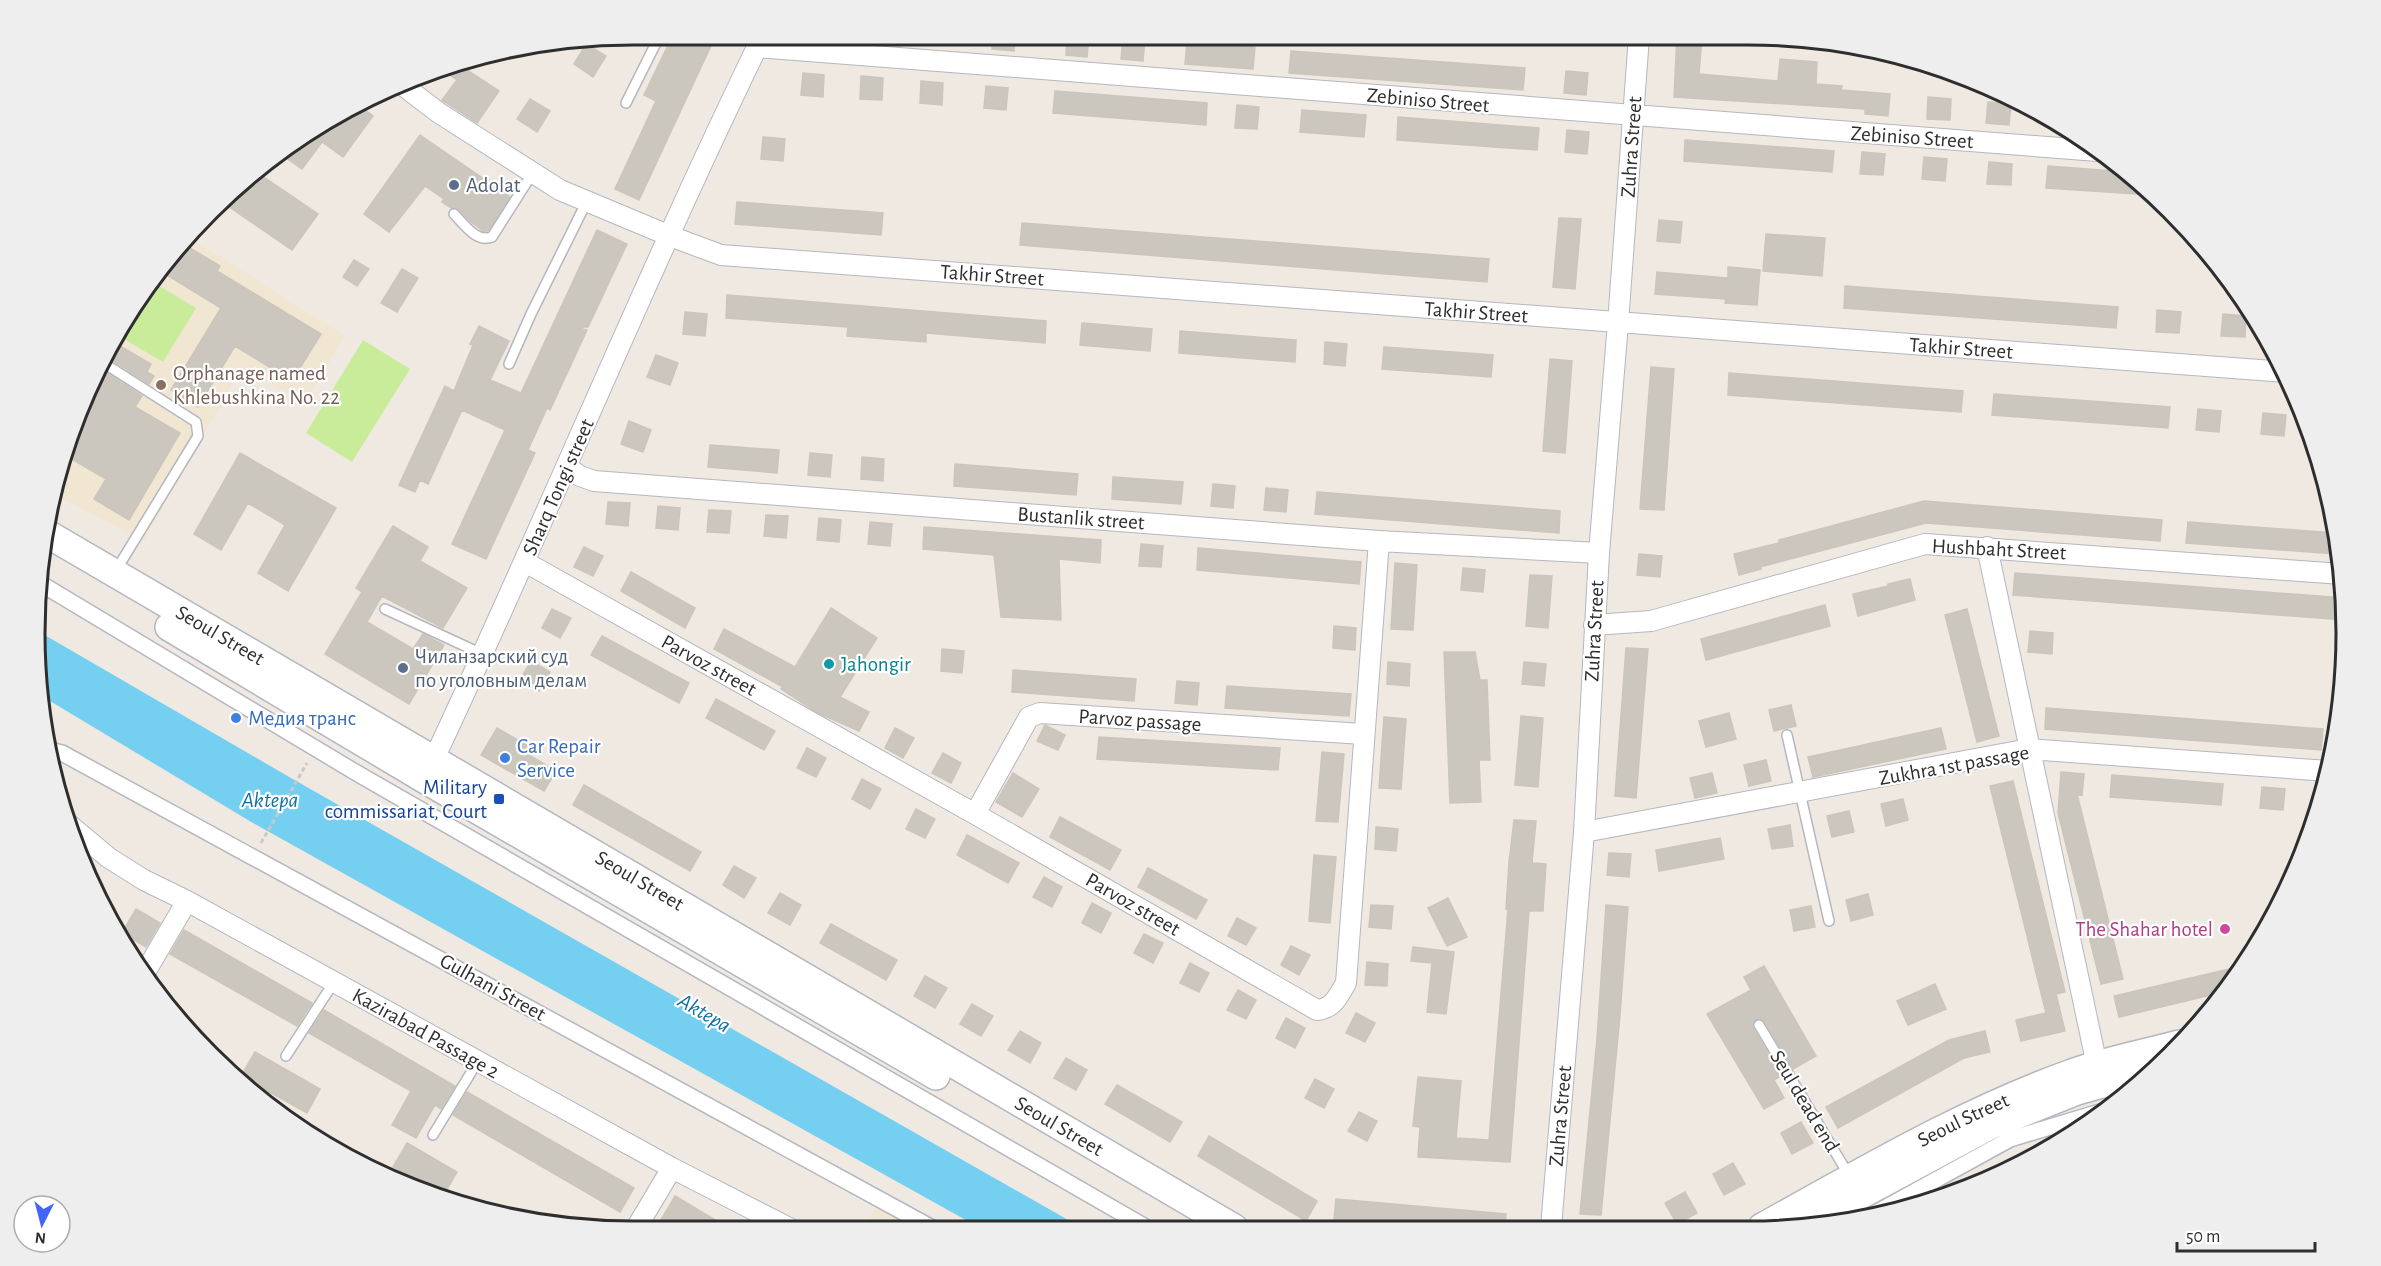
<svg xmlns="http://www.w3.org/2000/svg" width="2381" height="1266" font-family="'Alegreya Sans',sans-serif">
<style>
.education{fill:#f0e6d1}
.pitch{fill:#c9ec9a}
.water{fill:#75cff0}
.building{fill:#cbc7bf;stroke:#cbc5ba;stroke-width:1.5}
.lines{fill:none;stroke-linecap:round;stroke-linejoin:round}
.service-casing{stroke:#b4b7c1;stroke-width:12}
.pedestrian-casing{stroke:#b4b7c1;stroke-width:18}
.minor-casing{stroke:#b4b7c1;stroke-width:22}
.secondary-casing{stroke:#b4b7c1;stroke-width:30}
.path{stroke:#c9c9c9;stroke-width:3;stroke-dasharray:4.5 3;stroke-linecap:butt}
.service{stroke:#fff;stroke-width:9}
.pedestrian{stroke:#fff;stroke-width:15}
.minor{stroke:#fff;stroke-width:20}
.secondary{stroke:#fff;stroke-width:27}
.service-dot{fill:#5c6f8a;stroke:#fff;stroke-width:2}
.education-dot{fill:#8d6e63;stroke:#fff;stroke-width:2}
.culture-dot{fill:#0f9aa8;stroke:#fff;stroke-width:2}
.shop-dot{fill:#3f7fe0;stroke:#fff;stroke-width:2}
.transit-dot{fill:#1a4fb4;stroke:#fff;stroke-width:2}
.hotel-dot{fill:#d1479c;stroke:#fff;stroke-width:2}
.labels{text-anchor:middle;stroke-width:4.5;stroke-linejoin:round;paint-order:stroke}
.street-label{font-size:21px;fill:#2e2e2e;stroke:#fff}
.service-label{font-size:21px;fill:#4e5e75;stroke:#fff;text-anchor:start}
.education-label{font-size:21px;fill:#785e54;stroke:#fff;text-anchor:start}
.culture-label{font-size:21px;fill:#0d838f;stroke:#fff;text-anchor:start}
.shop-label{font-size:21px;fill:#366cbe;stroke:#fff;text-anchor:start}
.transit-label{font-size:21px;fill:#164399;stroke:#fff;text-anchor:end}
.hotel-label{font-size:21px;fill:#b23c85;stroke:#fff;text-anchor:end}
.water-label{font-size:22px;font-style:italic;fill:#0d6fa3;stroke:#fff}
.rim{fill:none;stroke:#2e2e2e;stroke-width:3}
</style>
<rect width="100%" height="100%" fill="#efe9e1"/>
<path class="education" d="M186 235 345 336 304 403 242 367 144 541 52 493 55 478 80 404 135 301Z
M877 1206 916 1229H864Z"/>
<path class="pitch" d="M151 281 196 308 163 362 117 335 135 301Z
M363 340 410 369 352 462 306 433Z"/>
<path class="water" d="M36 630 291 778 1084 1229H982L253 823 40 695 36 672Z"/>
<path class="building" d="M673 35H716L639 200 615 189 656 101 644 95Z
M993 35H1016L1014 51 992 49Z
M1067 35H1089L1087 57 1066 55Z
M1677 36H1702L1699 74 1778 81 1780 59 1817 62 1816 84 1842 86 1841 90 1890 94 1888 116 1865 114V109L1674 97Z
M1123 37 1145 39 1143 61 1121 59Z
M1187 42 1255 47 1253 69 1185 64Z
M586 44 606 56 593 77 574 64Z
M1291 51 1525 68 1523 90 1289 73Z
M455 62 499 91 477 123 442 100 457 80 447 73Z
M1566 71 1588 73 1586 95 1564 93Z
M803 73 824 75 823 97 801 95Z
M861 76 883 78 882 100 860 99Z
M921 81 943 83 942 105 920 103Z
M986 86 1008 88 1006 110 984 108Z
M1055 91 1207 103 1206 125 1053 113Z
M1928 97 1951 99 1950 120 1927 119Z
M530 99 550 111 537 132 517 119Z
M1988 102 2011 104 2009 125 1986 123Z
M357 104 373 116 343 157 322 142 302 169 278 152 334 115Z
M1237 105 1259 107 1257 129 1235 128Z
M1302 110 1366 115 1364 137 1300 132Z
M1398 117 1539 128 1537 150 1397 140Z
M1567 130 1589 132 1587 154 1565 152Z
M420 135 510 197 488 231H483L471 222 458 209 451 208 442 202 444 199 425 186 389 232 364 214Z
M763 137 785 139 783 161 761 159Z
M1685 140 1834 151 1832 172 1684 161Z
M1862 152 1885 154 1883 175 1860 174Z
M1924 157 1947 159 1945 181 1922 179Z
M1989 162 2012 164 2011 185 1987 184Z
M2048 166 2127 172 2142 183 2154 195 2046 188Z
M255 171 318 214 292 250 222 202Z
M737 202 883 213 881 235 735 224Z
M1559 218 1581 219 1575 289 1553 287Z
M1659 220 1682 222 1680 243 1657 241Z
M1022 223 1489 259 1487 282 1020 245Z
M597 230 627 244 588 327H583L582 329 587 330 550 410 547 408 528 450 535 453 486 559 452 544 505 430 462 410 428 484 420 480 415 492 399 485 445 386 454 391 473 345 470 344 479 326 509 341 490 380 521 393Z
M1766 234 1825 238 1822 276 1763 271Z
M180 242 220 266 217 271 321 334 292 381 235 346 198 407 171 390 221 308 159 270Z
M354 260 369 269 357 286 343 277Z
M1728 267 1760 270 1757 305 1725 303 1726 299 1655 294 1657 272 1728 278Z
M402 269 418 278 397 312 381 303Z
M1845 286 2118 307 2116 328 1844 308Z
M727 295 1046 321 1045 343 926 333V342L847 336 848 327 726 318Z
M2157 310 2181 312 2179 333 2156 332Z
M685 312 707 314 705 336 683 334Z
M2223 314 2246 316 2245 337 2221 336Z
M1082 323 1152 329 1150 351 1080 345Z
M1180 331 1296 340 1295 362 1179 353Z
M113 342 151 364 147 372 154 376 149 384 106 356Z
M1325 342 1347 344 1345 366 1324 364Z
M1384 347 1493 355 1491 377 1382 369Z
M656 355 678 363 670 385 647 377Z
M1550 359 1572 361 1565 453 1543 451Z
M1651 367 1674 369 1664 510 1640 509Z
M99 368 142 396 135 407 180 433 129 520 94 499 106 479 63 454 80 404Z
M1729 373 1963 391 1961 412 1728 395Z
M1994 394 2170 407 2168 428 1992 415Z
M2198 409 2221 411 2219 432 2196 430Z
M2263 413 2286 415 2284 436 2261 434Z
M629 421 651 430 643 452 621 444Z
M710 445 779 450 777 473 708 467Z
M240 453 336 508 288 591 258 573 285 525 248 503 221 550 194 534Z
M810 453 832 455 830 477 808 475Z
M862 457 884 459 883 481 861 479Z
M955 464 1078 474 1076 495 954 486Z
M1113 477 1183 482 1181 504 1112 499Z
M1213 484 1235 486 1233 508 1211 506Z
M1266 488 1288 490 1286 512 1264 510Z
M1317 492 1560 511 1559 533 1315 514Z
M1924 501 2162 520 2160 541 1926 523 1760 567 1761 569 1739 575 1734 554 1779 543V540Z
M608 502 630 503 628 526 606 524Z
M658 506 680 508 678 530 656 528Z
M709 510 731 511 729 533 707 532Z
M766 515 788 516 786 538 764 536Z
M819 518 841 520 839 542 817 540Z
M870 522 892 524 890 546 868 544Z
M2188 522 2335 533 2336 554 2186 543Z
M393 526 428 547 420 561 467 588 443 628 382 596 367 622 413 649 423 634 444 645 409 704 325 654 362 592 356 588Z
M924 527 1101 540 1100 563 1059 559 1061 620 1001 617 994 555 923 549Z
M1141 544 1163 546 1161 567 1139 566Z
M584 547 603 556 593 576 574 567Z
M1198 548 1361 562 1359 584 1197 570Z
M1639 554 1662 556 1660 577 1637 575Z
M1395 563 1417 565 1413 630 1391 629Z
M1463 568 1485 570 1483 592 1461 590Z
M631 572 695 608 685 628 621 591Z
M2015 573 2345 598 2344 620 2013 595Z
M1530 575 1552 576 1548 628 1526 626Z
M1910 579 1915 600 1858 616 1853 594 1888 586V584Z
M1825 605 1830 626 1706 660 1701 639Z
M831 608 877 638 840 697 869 712 859 731 818 713 781 689 783 687 714 649 724 629 795 667Z
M552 609 571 618 560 638 542 628Z
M1967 609 1999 736 1977 742 1945 615Z
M1334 626 1356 628 1355 650 1333 648Z
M2030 631 2053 633 2052 654 2028 652Z
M602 636 689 683 679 703 591 655Z
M1626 648 1648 649 1636 798 1615 796Z
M942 649 964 651 962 673 941 671Z
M1444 652H1475L1480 680H1487L1490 760H1479L1481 802 1450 803Z
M531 661 550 672 539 691 520 680Z
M1388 662 1410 664 1409 686 1387 684Z
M1524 662 1546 664 1544 686 1522 684Z
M1013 670 1136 679 1134 701 1012 692Z
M1177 681 1199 683 1197 705 1175 703Z
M1227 686 1351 694 1349 716 1225 708Z
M716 699 775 731 764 750 706 718Z
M1791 705 1796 726 1774 731 1769 710Z
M2046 708 2323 729 2321 750 2045 729Z
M1729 713 1736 739 1706 747 1699 721Z
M1521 716 1543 718 1538 787 1515 785Z
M1384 717 1406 719 1401 789 1379 788Z
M1045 725 1065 735 1058 750 1037 741Z
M497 728 528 746 524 752 556 771 544 791 481 755Z
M895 728 914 738 903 758 885 748Z
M1941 728 1946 749 1813 777 1808 757Z
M1099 737 1280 748 1278 770 1097 759Z
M807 748 826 758 816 777 797 768Z
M1322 752 1344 754 1338 822 1316 821Z
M943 753 961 763 951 783 932 773Z
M1766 760 1771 781 1749 786 1744 765Z
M2061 772 2084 774 2082 795 2077 794 2123 979 2101 984 2058 813Z
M1013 773 1039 789 1022 817 996 802Z
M1712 773 1717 793 1695 798 1690 778Z
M2112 775 2223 784 2221 805 2110 797Z
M862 779 881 789 870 809 852 799Z
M2013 781 2065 992 2056 994 2065 1031 2021 1041 2016 1020 2046 1013 1990 786Z
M584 785 701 852 690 871 573 805Z
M2262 787 2285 789 2283 810 2260 808Z
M1903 799 1908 820 1886 826 1881 804Z
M916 809 935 819 925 838 906 829Z
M1849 811 1854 832 1832 837 1827 816Z
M1060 817 1121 850 1110 870 1050 837Z
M1514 820 1536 821 1532 863 1546 864 1543 911H1529L1510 1162 1418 1157 1420 1127 1413 1126 1418 1077 1461 1081 1456 1138 1489 1140 1508 909H1506L1509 862Z
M1790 825 1793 846 1772 849 1768 829Z
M1376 827 1398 829 1396 851 1375 849Z
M967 835 1019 863 1008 883 957 855Z
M1720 838 1724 859 1659 871 1656 850Z
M1609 853 1631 854 1629 877 1607 875Z
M1314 855 1336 857 1330 923 1309 921Z
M734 866 756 878 744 898 723 885Z
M1148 868 1207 900 1196 919 1138 887Z
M1044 877 1062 887 1052 907 1033 897Z
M780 893 801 905 790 925 768 913Z
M1868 894 1873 915 1851 921 1846 900Z
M1448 898 1467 937 1447 946 1428 908Z
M1092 903 1111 913 1101 933 1082 923Z
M1371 905 1393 906 1391 929 1369 927Z
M1606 905 1628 907 1620 1015 1601 1215 1580 1214 1597 1039Z
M1811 906 1815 927 1794 931 1790 910Z
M136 909 160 923 146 947 122 933Z
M1237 918 1256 928 1246 945 1228 936Z
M831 924 897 960 886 980 820 943Z
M184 930 312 1003 297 1026 170 954Z
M1144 934 1163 943 1153 963 1134 953Z
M1291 946 1310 955 1299 975 1281 965Z
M1413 947 1454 952 1446 1014 1427 1012 1432 963 1411 961Z
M1367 962 1388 964 1387 986 1365 985Z
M1190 963 1209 973 1199 992 1180 983Z
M1764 966 1816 1056 1793 1069 1765 1022 1759 1018 1755 1020 1752 1025 1753 1028 1781 1076 1774 1080 1784 1098 1764 1109 1707 1014 1751 990 1744 977Z
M2242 966 2223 992 2119 1017 2114 996Z
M925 976 947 988 935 1008 914 996Z
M1935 984 1946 1009 1908 1025 1897 1001Z
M1238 990 1256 1000 1246 1019 1227 1010Z
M972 1004 993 1016 981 1036 960 1024Z
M324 1010 455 1086 441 1109 435 1105 416 1138 392 1125 411 1091 309 1033Z
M1356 1013 1375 1023 1365 1042 1346 1033Z
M1286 1018 1305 1028 1295 1048 1276 1038Z
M1020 1031 1041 1043 1030 1063 1008 1050Z
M1985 1031 1990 1052 1964 1058 1838 1128 1826 1107 1949 1040Z
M255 1052 320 1089 307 1113 241 1076Z
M1066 1058 1087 1070 1076 1090 1054 1078Z
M1315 1079 1334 1089 1324 1108 1305 1098Z
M1117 1085 1182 1122 1170 1142 1105 1104Z
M467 1092 634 1188 620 1212 453 1115Z
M1359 1112 1377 1121 1367 1141 1348 1131Z
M1801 1122 1813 1143 1792 1154 1781 1133Z
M1209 1136 1317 1201 1306 1221 1198 1156Z
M407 1143 457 1172 443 1196 393 1167Z
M1733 1163 1745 1184 1724 1195 1713 1174Z
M1685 1192 1697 1213 1677 1224 1665 1203Z
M675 1196 732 1230H655Z
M1336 1199 1506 1214 1505 1227 1405 1228 1334 1220Z"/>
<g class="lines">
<g class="service-casing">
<path id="service" d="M626 103 660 35
M454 214C464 224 476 243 492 237L532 174
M102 362 196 422 198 436 115 572
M509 364 531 314 587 201
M385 609 482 654
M1787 735 1829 921
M1759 1025 1850 1177
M286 1056 334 982
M433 1135 478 1061"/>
</g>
<g class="pedestrian-casing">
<path id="pedestrian" d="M38 582 355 772 1149 1229
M49 750 62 753 934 1229
M1870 1216 2010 1139 2103 1111"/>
</g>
<g class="minor-casing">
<path id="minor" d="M757 47 2098 151
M401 84 439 113 560 190 670 236 721 255 2286 372
M567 467 580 476 594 481 1379 541 1599 553
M1987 547 2099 1075
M525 562 975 814 1317 1010C1334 1008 1338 996 1346 983L1379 541
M1594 625 1651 621 1925 544 2342 574
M433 761C546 521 646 275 762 37
M975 814 1029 717 1040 713 1363 734
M67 823 109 858 144 880 187 901 672 1168 793 1230
M1584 832 2029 749 2328 771
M143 976 187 901
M1551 1227 1584 832 1599 553 1618 323 1639 36
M635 1230 672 1168"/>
</g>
<g class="secondary-casing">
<g id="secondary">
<path id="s1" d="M46 533 1234 1228"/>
<path d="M169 627 424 779 936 1076"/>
<path d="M1803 1226 1989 1126 2077 1091 2148 1071"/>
<path id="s2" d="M1762 1227C1862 1172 1961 1113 2069 1074 2104 1061 2142 1054 2179 1044"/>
</g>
</g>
<path class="path" d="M261 843 307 763"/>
<use href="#service" class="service"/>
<use href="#pedestrian" class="pedestrian"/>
<use href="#minor" class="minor"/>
<use href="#secondary" class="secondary"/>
</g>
<g class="service-dot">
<circle cx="454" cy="185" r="6"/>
<circle cx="403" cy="668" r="6"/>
</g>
<circle class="education-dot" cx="161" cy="385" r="6"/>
<circle class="culture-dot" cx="829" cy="664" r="6"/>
<g class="shop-dot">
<circle cx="236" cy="718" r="6"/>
<circle cx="505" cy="758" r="6"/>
</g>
<rect class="transit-dot" x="493" y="793" width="12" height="12" rx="3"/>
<circle class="hotel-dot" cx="2225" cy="929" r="6"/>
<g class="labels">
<g class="street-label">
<text transform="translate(1428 100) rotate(5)" y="7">Zebiniso Street</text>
<text transform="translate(1912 137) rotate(4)" y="7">Zebiniso Street</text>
<text transform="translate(1631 147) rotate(-86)" y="7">Zuhra Street</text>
<text transform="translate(992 275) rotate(4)" y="7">Takhir Street</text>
<text transform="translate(1476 312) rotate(4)" y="7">Takhir Street</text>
<text transform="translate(1961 348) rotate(4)" y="7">Takhir Street</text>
<text transform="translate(558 487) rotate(-66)" y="7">Sharq Tongi street</text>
<text transform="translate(1081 518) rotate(4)" y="7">Bustanlik street</text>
<text transform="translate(1999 549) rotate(3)" y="7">Hushbaht Street</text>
<text transform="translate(1594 631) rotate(-87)" y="7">Zuhra Street</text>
<text dy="7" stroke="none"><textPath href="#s1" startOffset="202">Seoul Street</textPath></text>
<text transform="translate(709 665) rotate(29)" y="7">Parvoz street</text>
<text transform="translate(1140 720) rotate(4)" y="7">Parvoz passage</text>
<text transform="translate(1954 765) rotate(-10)" y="7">Zukhra 1st passage</text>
<text dy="7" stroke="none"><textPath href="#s1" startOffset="688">Seoul Street</textPath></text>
<text transform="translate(1133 904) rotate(30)" y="7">Parvoz street</text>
<text transform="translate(493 987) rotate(29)" y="7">Gulhani Street</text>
<text transform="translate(426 1033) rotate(29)" y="7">Kazirabad Passage 2</text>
<text transform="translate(1805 1101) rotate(59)" y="7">Seul dead end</text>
<text transform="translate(1560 1116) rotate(-85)" y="7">Zuhra Street</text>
<text dy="7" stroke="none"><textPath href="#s2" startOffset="228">Seoul Street</textPath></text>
<text dy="7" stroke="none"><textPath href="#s1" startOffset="1174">Seoul Street</textPath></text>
</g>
<g class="service-label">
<text x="466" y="192">Adolat</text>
<text x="415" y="663">Чиланзарский суд<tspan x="415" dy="24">по уголовным делам</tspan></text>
</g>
<g class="education-label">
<text x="173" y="380">Orphanage named<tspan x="173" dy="24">Khlebushkina No. 22</tspan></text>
</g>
<g class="culture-label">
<text x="841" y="671">Jahongir</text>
</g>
<g class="shop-label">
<text x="248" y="725">Медия транс</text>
<text x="517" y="753">Car Repair<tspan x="517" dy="24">Service</tspan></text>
</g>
<g class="transit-label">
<text x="487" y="794">Military<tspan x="487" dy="24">commissariat, Court</tspan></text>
</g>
<g class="hotel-label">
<text x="2213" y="936">The Shahar hotel</text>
</g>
<g class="water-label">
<text x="270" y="807">Aktepa</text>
<text transform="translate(705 1012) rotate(30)" y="8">Aktepa</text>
</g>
</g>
<path d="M0 0H2381V1266H0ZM633 45H1748A588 588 0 0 1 2336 633V633A588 588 0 0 1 1748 1221H633A588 588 0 0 1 45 633V633A588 588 0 0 1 633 45Z" fill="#eee" fill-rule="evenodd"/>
<path class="rim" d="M633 45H1748A588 588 0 0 1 2336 633V633A588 588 0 0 1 1748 1221H633A588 588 0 0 1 45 633V633A588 588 0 0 1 633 45Z"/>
<g transform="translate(42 1224) rotate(186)"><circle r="28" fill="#ffffff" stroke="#ababab" stroke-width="1.5"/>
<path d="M0-4.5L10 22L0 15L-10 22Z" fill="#4264fb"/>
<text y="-9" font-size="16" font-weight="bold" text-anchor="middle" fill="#2e2e2e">N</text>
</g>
<path d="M2177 1242v9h138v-9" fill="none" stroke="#2e2e2e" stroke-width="3"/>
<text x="2186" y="1242" font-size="18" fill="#2e2e2e" stroke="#ffffff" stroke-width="4.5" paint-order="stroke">50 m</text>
</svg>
